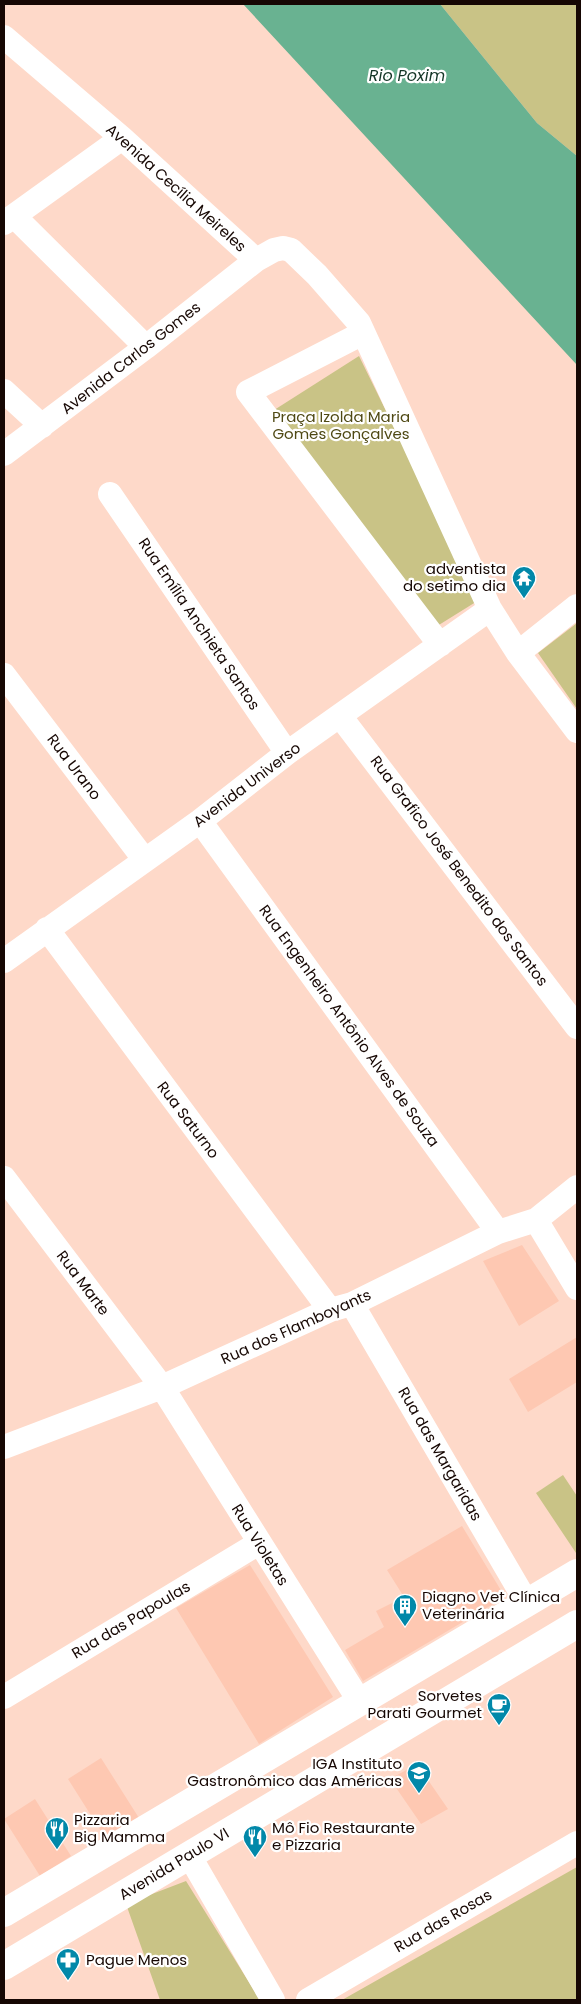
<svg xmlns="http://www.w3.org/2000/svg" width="581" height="2004" font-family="Poppins,sans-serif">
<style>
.built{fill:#fec8b2}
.green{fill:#c9c386}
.water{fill:#69b291}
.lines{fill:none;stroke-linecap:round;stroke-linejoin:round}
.minor{stroke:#fff;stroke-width:24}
.secondary{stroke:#fff;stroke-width:28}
.labels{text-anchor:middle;stroke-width:4.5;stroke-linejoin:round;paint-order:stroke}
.street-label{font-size:15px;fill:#160703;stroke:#fff}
.park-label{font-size:15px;fill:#4f4914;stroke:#fff}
.poi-label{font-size:15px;fill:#160703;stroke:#fff;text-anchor:start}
.water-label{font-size:16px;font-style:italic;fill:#143627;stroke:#fff}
</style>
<rect width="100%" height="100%" fill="#fed9c9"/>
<path class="built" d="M522 1245 559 1301 519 1326 483 1261Z
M577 1337V1382L528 1412 509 1379Z
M462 1526 505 1597 363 1681 345 1650 384 1627 376 1611 404 1597 387 1570Z
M250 1565 333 1697 259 1744 176 1608Z
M101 1758 139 1818 104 1836 68 1779Z
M417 1764 448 1809 421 1824 390 1779Z
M35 1799 71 1856 40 1876 4 1819Z"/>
<path class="green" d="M440 4H577V156L537 123Z
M359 356 479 600 434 628 271 412Z
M577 623V709L538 653Z
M563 1475 577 1496V1552L576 1553 536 1493Z
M577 1867V2000H342Z
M186 1881 260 2000H160L126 1904Z"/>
<path class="water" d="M243 4H440L537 123 577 156V365Z"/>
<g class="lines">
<path class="minor" d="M4 37 122 138 256 260 274 250 283 248 291 250 317 275 359 323 490 609 518 653 577 731
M14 216 146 347
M4 223 122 138
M363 333 248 392 440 645
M4 391 42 426
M4 454 146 347 256 260
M110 494 287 753
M518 653 577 606
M4 675 144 859
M340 716 577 1027
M200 821 498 1232
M47 929 330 1310
M4 961 200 821 287 753 490 609
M4 1178 162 1387 360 1702
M536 1220 577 1288
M352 1304 527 1603
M4 1447 162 1387 330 1310 352 1304 498 1232 536 1220 577 1187
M4 1697 259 1543
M189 1855 273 2000
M308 2000 577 1843"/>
<path class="secondary" d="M4 1913 577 1573
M4 1966 577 1624"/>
</g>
<defs>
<g id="temple-pin" transform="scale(1.25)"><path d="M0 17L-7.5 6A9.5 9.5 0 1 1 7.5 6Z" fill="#0288a9" stroke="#fff"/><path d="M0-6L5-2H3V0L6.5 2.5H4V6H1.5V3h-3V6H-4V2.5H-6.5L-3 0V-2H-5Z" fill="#fff"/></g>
<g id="building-pin" transform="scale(1.25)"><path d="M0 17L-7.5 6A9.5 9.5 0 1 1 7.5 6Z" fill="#0288a9" stroke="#fff"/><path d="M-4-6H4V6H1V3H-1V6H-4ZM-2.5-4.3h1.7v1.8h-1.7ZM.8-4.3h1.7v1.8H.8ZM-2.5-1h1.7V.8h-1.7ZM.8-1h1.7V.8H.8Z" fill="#fff"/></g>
<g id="cafe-pin" transform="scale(1.25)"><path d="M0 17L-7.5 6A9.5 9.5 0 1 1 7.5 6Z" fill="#0288a9" stroke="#fff"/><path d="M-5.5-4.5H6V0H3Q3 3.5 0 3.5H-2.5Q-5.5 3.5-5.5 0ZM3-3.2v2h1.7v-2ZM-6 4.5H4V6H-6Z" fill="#fff"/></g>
<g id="university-pin" transform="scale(1.25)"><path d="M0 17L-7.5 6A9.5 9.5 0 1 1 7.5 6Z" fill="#0288a9" stroke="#fff"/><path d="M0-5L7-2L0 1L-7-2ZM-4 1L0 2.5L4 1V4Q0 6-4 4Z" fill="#fff"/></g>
<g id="restaurant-pin" transform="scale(1.25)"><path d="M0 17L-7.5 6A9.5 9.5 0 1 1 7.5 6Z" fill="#0288a9" stroke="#fff"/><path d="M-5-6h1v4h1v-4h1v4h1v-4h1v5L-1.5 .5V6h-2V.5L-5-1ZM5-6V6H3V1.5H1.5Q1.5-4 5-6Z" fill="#fff"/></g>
<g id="pharmacy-pin" transform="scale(1.25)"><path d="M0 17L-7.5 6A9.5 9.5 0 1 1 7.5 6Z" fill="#0288a9" stroke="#fff"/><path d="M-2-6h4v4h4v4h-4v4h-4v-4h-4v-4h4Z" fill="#fff"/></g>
</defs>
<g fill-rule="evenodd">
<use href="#temple-pin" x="524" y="578"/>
<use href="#building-pin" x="405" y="1606"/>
<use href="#cafe-pin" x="499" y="1705"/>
<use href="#university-pin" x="419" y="1773"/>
<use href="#restaurant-pin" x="57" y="1829"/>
<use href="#restaurant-pin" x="255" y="1837"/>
<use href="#pharmacy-pin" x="68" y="1960"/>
</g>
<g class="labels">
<g class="street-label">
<text transform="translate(176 188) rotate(42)" y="5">Avenida Cecília Meireles</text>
<text transform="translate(131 358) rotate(-38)" y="5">Avenida Carlos Gomes</text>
<text transform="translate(199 624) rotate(56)" y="5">Rua Emília Anchieta Santos</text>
<text transform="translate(74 767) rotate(53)" y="5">Rua Urano</text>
<text transform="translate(247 785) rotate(-37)" y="5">Avenida Universo</text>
<text transform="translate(459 871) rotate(53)" y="5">Rua Grafico José Benedito dos Santos</text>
<text transform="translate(349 1026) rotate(54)" y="5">Rua Engenheiro Antônio Alves de Souza</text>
<text transform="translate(188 1120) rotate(53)" y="5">Rua Saturno</text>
<text transform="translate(83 1283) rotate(53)" y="5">Rua Marte</text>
<text transform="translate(296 1327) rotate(-24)" y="5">Rua dos Flamboyants</text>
<text transform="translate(440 1454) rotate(60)" y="5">Rua das Margaridas</text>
<text transform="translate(260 1545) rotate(58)" y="5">Rua Violetas</text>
<text transform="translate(131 1620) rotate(-31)" y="5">Rua das Papoulas</text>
<text transform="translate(174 1864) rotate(-31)" y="5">Avenida Paulo VI</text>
<text transform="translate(443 1921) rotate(-30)" y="5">Rua das Rosas</text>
</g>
<g class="park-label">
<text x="341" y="422">Praça Izolda Maria<tspan x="341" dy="17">Gomes Gonçalves</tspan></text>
</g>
<g class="poi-label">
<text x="506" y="574" text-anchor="end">adventista<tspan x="506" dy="17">do setimo dia</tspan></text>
<text x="422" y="1602">Diagno Vet Clínica<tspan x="422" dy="17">Veterinária</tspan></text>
<text x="482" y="1701" text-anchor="end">Sorvetes<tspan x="482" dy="17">Parati Gourmet</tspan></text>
<text x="402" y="1769" text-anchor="end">IGA Instituto<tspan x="402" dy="17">Gastronômico das Américas</tspan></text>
<text x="74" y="1825">Pizzaria<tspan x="74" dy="17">Big Mamma</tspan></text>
<text x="272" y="1833">Mô Fio Restaurante<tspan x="272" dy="17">e Pizzaria</tspan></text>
<text x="86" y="1965">Pague Menos</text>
</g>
<g class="water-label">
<text x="407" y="81">Rio Poxim</text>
</g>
</g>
<rect width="581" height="2004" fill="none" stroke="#160703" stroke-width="10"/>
</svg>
